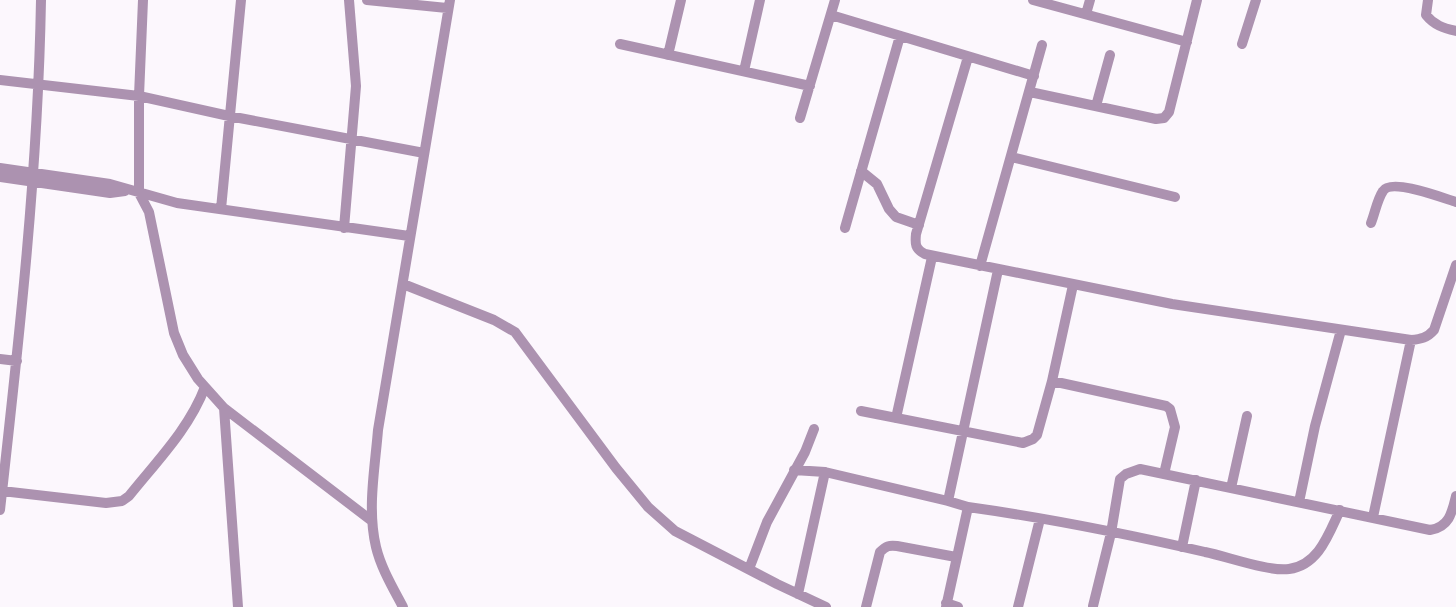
<svg xmlns="http://www.w3.org/2000/svg" width="1456" height="607" font-family="'Archivo Narrow',sans-serif">
<style>
.lines{fill:none;stroke-linecap:round;stroke-linejoin:round}
.minor{stroke:#ac92b0;stroke-width:10}
</style>
<rect width="100%" height="100%" fill="#fcf7fd"/>
<g class="lines">
<path class="minor" d="M143 0 139 96V193L149 212 174 333 183 355 198 379 224 408 372 521
M367 0 447 8
M1033 0 1187 42
M1428 0 1426 15C1434 25 1443 28 1456 31
M1086 14 1090 0
M831 15 1034 76
M620 44 810 86
M1242 44 1256 0
M668 55 681 0
M968 57 916 234C915 244 915 249 925 254L1172 304 1411 340C1421 339 1427 338 1434 330L1456 265
M744 71 760 0
M0 80 139 96 229 116 424 153
M1030 92 1156 119 1164 118 1169 112 1197 0
M1096 106 1110 55
M800 118 835 0
M1011 157 1175 197
M0 168 110 184 177 203 409 236
M861 171 877 184 889 209 896 217 919 225
M0 177 110 193 125 191
M221 209 241 0
M1371 223C1375 213 1377 200 1383 191 1391 178 1443 198 1456 202
M344 228 356 86 349 0
M845 228 900 36
M980 266 1042 45
M403 284 494 320 515 332 616 468 648 507 675 531 777 584 826 607
M0 359 17 361
M1052 381 1166 406 1170 409 1175 427 1164 474
M224 408 238 607
M861 411 1023 443 1033 439 1037 435 1052 381 1073 285
M896 418 932 257
M794 470 825 472 948 501
M1231 488 1247 416
M2 491 106 503 122 501 129 496C157 461 189 429 205 387
M1299 502 1315 426 1341 330
M968 507 948 501 998 270
M0 510C19 340 38 171 41 0
M1373 517 1411 340
M1182 547 1196 480
M749 569 767 522 805 452 814 429
M798 594 825 472
M946 603 958 607
M1093 606 1111 533 1120 479 1126 474 1140 469 1430 530C1449 527 1452 513 1456 496
M403 607C393 588 381 568 376 547 367 509 375 468 378 430L450 0
M866 607 880 552C886 546 889 545 897 546L956 557
M946 607 968 507C1047 518 1127 534 1205 552 1226 556 1269 572 1289 569 1319 565 1329 533 1340 510
M1018 607 1040 519"/>
</g>
</svg>
